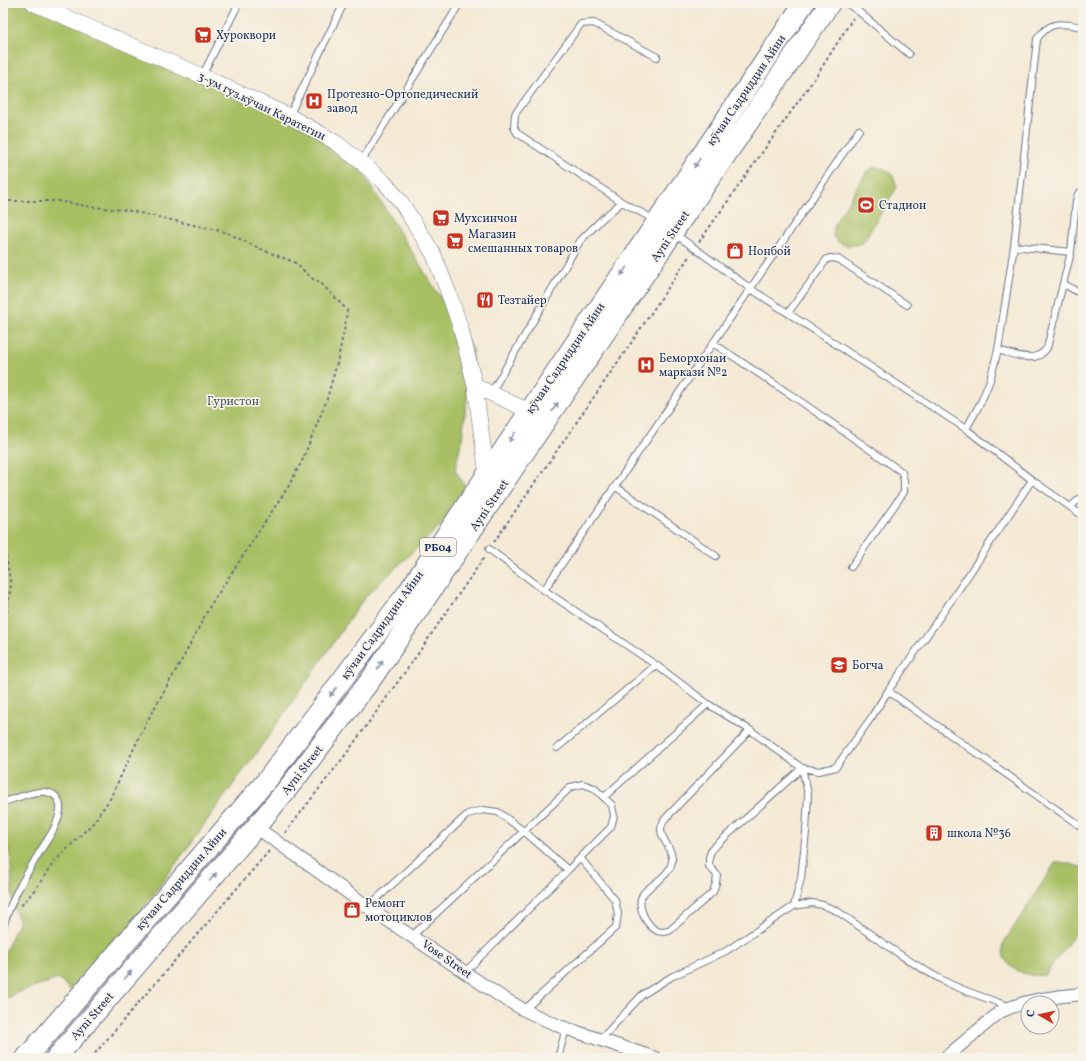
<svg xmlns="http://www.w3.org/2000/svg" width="1086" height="1061" font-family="Vollkorn,serif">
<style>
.green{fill:#a8bf64;stroke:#627761}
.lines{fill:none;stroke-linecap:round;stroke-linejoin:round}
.service-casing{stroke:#677087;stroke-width:8}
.minor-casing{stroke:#677087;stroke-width:14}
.tertiary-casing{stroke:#677087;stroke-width:16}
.trunk-casing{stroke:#677087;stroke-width:22}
.path{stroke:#677087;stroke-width:2;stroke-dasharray:3 3;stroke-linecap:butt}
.service{stroke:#fff;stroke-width:6}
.minor{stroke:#fff;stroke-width:12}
.tertiary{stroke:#fff;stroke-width:15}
.trunk{stroke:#fff;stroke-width:20}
.oneway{fill:#8d97ae}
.labels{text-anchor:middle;stroke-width:3.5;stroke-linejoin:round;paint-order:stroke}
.shield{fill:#f7f3e8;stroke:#5d6a87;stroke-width:1}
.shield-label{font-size:11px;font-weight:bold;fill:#1b2f5e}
.poi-label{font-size:12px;fill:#1b2f5e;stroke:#f7f3e8;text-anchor:start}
.street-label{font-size:12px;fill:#1b2f5e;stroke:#f7f3e8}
.park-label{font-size:12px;fill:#455a60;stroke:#f7f3e8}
</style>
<rect width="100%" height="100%" fill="#f7f3e8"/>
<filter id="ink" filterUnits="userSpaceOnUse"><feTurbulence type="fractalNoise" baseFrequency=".025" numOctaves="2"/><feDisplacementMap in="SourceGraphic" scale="8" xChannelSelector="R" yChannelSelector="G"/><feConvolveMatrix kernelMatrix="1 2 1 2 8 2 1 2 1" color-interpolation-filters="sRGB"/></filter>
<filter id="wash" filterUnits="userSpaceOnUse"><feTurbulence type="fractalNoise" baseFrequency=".012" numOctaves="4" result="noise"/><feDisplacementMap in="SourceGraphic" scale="16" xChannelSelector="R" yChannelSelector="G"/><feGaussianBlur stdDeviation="0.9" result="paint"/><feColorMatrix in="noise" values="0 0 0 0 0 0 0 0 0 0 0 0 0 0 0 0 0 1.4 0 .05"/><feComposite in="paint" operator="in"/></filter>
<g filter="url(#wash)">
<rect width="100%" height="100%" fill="#f4e9d4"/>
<path class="green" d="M3 3H27L343 141 473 350 462 438 455 470 472 496 365 597 270 734 79 997 58 979 25 990 3 1000V957L19 921C17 916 15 911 14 906 9 883 15 856 3 834Z
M874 167C890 169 893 172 897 187L863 243C848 247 844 248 833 237L835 223 867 171Z
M1055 863H1067L1083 868V923L1045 975C1030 977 1012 973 1004 957 1003 953 1003 948 1003 944Z"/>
</g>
<g filter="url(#ink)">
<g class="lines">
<g class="service-casing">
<path id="service" d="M846 3 858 11 909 54
M202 76 239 3
M289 116 344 3
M361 162 460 3
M622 202 517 133 514 127 515 114 581 24 594 23 657 57
M675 234 751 289 966 429 1032 480 1083 516
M1014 246 1071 252
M1064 284 1083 295
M788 313 827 259 831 258 838 259 907 305
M713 343 800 401 902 472 904 481V492L851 567
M998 350 1014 246 1037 39C1051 19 1062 24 1083 27
M491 393 580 241 603 218 622 202 655 220
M966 429 981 402 990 380 998 350C1014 354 1036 365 1047 348L1071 252 1076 201 1078 194 1083 190
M616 487 716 556
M1070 507 1083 496
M489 549 544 590 656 665 708 704 750 730 802 768 819 771 836 767 871 718 888 691 1083 828
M544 590 859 130
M888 691 953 598 1032 480
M750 730 664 820C663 823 661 826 661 829 661 841 673 848 672 860 671 876 652 883 643 894 636 905 645 922 654 929 659 933 664 932 669 931L713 892 716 883 717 875 709 866V857L712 849 802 768 808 794 806 832 801 878 794 906
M557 748 656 665
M604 797 708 704
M3 802C15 799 39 788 50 793 57 795 61 803 60 810 58 826 47 840 39 853 24 879 11 898 3 927
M368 907 468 814 483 810 498 812 525 832 568 870 611 827 614 816 612 805 594 788 583 784 571 787 412 936
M465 972 568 870
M524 1010 616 927 618 914 615 900 581 859
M601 1039 642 995 671 977 726 951 794 906 812 903 823 905 837 911C872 935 909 963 946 982 966 992 988 999 1009 1006
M3 1056 6 1058
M558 1058 566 1028"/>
</g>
<g class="minor-casing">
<path id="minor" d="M256 827 368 907 500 996 524 1010 559 1026 655 1058
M945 1058 1000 1012C1026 999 1054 997 1082 994"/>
</g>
<g class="tertiary-casing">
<path id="tertiary" d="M33 3 202 76 289 116 335 142 361 162 384 182 401 202 433 253 449 294 461 329 475 386 487 475
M475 386 529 411"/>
</g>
<g class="trunk-casing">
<path id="trunk" d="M26 1058 267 780 408 592 804 3
M56 1058 256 827 296 778 372 678 673 232 830 3"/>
</g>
<path class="path" d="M3 201H58L92 207 126 210 225 232 263 250 294 262 314 280 320 282 347 310 345 326 337 363 326 402 302 461 288 487 210 606 184 656 146 723 110 799 92 824 55 861 37 887 20 907
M699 242 817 75 853 18
M3 538 11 586 3 636
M494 542 629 346 690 255
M285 833 346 754 415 658 485 556
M91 1058 269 851"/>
<use href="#service" class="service"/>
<use href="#minor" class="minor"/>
<use href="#tertiary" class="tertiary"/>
<use href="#trunk" class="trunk"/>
</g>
<defs><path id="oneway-solid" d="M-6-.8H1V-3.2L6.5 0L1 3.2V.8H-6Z"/></defs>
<g class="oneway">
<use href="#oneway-solid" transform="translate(697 163) rotate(124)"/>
<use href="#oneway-solid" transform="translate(624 271) rotate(124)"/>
<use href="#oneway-solid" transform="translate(555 407) rotate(-56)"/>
<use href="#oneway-solid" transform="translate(512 437) rotate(124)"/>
<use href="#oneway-solid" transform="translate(380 665) rotate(-57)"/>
<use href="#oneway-solid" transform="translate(333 692) rotate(127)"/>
<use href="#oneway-solid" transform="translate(213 877) rotate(-49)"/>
<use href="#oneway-solid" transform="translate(128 975) rotate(-49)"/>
</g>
</g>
<defs>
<g id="supermarket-square" transform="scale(0.9)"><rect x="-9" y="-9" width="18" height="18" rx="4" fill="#c8321e" stroke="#f7f3e8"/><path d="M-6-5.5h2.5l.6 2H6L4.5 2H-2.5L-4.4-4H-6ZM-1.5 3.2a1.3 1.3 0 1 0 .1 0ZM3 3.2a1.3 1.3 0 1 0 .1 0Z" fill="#fff"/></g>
<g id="hospital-square" transform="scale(0.9)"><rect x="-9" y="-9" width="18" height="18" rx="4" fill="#c8321e" stroke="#f7f3e8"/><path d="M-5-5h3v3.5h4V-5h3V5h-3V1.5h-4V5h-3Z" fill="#fff"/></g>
<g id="stadium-square" transform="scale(0.9)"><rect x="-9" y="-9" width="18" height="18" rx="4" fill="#c8321e" stroke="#f7f3e8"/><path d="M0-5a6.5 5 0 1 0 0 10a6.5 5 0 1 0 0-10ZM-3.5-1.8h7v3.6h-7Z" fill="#fff"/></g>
<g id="shop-square" transform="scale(0.9)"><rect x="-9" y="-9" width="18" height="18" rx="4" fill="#c8321e" stroke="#f7f3e8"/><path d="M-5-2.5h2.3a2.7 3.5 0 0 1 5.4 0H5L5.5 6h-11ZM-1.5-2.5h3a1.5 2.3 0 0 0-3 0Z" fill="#fff"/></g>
<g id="restaurant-square" transform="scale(0.9)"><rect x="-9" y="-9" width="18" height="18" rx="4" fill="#c8321e" stroke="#f7f3e8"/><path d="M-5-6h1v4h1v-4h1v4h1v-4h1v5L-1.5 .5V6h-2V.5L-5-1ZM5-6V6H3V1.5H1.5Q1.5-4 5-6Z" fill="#fff"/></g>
<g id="school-square" transform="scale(0.9)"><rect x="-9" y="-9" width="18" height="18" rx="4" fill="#c8321e" stroke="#f7f3e8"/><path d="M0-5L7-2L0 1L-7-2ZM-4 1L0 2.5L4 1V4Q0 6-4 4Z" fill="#fff"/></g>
<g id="building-square" transform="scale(0.9)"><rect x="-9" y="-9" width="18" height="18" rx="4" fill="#c8321e" stroke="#f7f3e8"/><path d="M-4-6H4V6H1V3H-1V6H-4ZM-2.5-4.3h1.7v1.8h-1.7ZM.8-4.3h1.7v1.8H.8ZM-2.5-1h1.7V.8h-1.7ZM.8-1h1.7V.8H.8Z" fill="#fff"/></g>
</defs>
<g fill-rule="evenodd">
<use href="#supermarket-square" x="203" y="35"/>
<use href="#hospital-square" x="314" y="101"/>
<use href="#stadium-square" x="866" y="205"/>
<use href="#supermarket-square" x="441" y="218"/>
<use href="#supermarket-square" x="455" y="241"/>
<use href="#shop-square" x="735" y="251"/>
<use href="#restaurant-square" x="485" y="300"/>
<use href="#hospital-square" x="646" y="365"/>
<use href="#school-square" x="839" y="665"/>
<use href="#building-square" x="934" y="833"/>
<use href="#shop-square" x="352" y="910"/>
</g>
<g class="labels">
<rect class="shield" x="420" y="538" width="36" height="18" rx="3"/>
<g class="shield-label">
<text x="438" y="551">РБ04</text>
</g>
<g class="poi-label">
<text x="216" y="39">Хуроквори</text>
<text x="327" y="98">Протезно-Ортопедический<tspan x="327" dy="14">завод</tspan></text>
<text x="879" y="209">Стадион</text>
<text x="454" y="222">Мухсинчон</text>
<text x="468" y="238">Магазин<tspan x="468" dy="14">смешанных товаров</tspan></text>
<text x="748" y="255">Нонбой</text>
<text x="498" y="304">Тезтайер</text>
<text x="659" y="362">Беморхонаи<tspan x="659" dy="14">маркази №2</tspan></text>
<text x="852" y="669">Богча</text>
<text x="947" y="837">школа №36</text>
<text x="365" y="907">Ремонт<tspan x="365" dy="14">мотоциклов</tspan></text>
</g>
<g class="street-label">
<text transform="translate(746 90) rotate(-56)" y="4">кӯчаи Садриддин Айни</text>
<text transform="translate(262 106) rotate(26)" y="4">3-ум гуз.кӯчаи Каратегин</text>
<text transform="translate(670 236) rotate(-56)" y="4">Ayni Street</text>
<text transform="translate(565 358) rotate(-56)" y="4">кӯчаи Садриддин Айни</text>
<text transform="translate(489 505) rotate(-56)" y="4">Ayni Street</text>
<text transform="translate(382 625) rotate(-54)" y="4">кӯчаи Садриддин Айни</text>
<text transform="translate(302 770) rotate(-52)" y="4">Ayni Street</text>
<text transform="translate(181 879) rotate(-49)" y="4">кӯчаи Садриддин Айни</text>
<text transform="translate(447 959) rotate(35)" y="4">Vose Street</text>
<text transform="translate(92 1016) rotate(-49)" y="4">Ayni Street</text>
</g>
<g class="park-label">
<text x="233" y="405">Гуристон</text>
</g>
</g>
<rect width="1086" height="1061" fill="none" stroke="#f7f3e8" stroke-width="16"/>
<g transform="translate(1040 1015) rotate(279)"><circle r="19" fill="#f7f3e8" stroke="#9fa5b1"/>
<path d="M0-3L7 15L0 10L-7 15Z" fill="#c8321e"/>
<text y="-6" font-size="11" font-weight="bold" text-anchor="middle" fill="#1b2f5e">С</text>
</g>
</svg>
